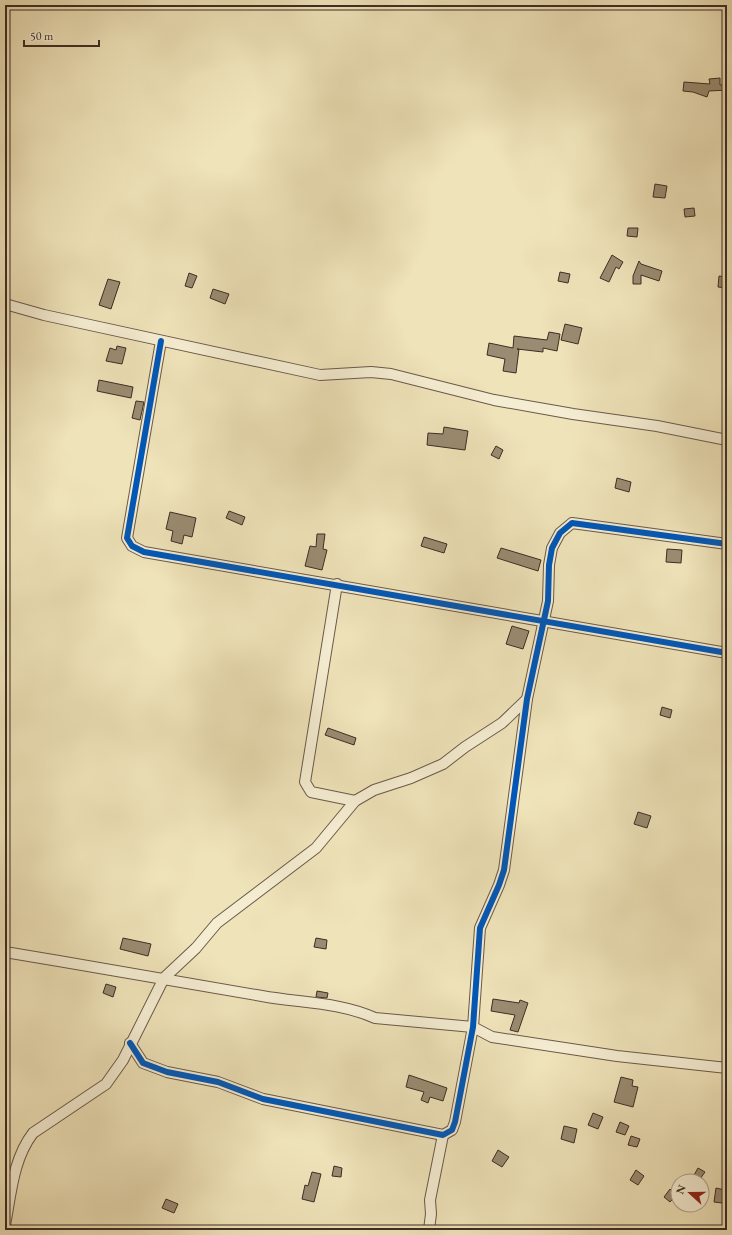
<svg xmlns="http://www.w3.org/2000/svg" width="732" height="1235" font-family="'EB Garamond',serif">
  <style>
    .building { fill: #9a8c72; stroke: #3d2d25 }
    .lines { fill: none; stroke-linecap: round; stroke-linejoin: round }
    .street-casing { stroke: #6a5a4a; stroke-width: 12 }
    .street { stroke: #f5edd2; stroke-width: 10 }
    .cycleway-casing { stroke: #f5edd2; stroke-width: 8 }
    .cycleway { stroke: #0057b8; stroke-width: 6 }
  </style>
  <rect width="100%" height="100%" fill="#efe3b9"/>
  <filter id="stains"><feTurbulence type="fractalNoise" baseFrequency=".005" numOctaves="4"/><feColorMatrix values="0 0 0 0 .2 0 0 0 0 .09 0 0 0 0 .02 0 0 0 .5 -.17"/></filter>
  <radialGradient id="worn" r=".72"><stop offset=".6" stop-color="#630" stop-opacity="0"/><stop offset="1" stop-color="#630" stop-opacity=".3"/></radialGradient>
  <g class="building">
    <path d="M720 78V85H727V90L709 91 707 97 693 92 683 91 684 82 710 84 709 79Z"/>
    <path d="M655 184 667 186 665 198 653 197Z"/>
    <path d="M694 208 695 216 685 217 684 209Z"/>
    <path d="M628 228H638L637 237 627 236Z"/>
    <path d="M612 255 623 262 619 269 616 267 609 282 600 278Z"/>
    <path d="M639 261 641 264 662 271 659 281 641 275V284H633V276Z"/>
    <path d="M560 272 570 274 568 283 558 281Z"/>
    <path d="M189 273 197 276 192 288 185 286Z"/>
    <path d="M719 276 727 277V288L718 287Z"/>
    <path d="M108 279 120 282 111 309 99 305Z"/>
    <path d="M213 289 229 294 225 304 210 298Z"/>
    <path d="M565 324 582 328 578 344 561 340Z"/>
    <path d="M549 332 560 334 557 351 543 348V352L517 349H519L516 373 503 371 505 359 487 355 489 343 513 348 514 336 547 340Z"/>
    <path d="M117 346 126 348 122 364 106 361 110 348 116 350Z"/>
    <path d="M99 380 133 387 131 398 97 391Z"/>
    <path d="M136 401 144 402 140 420 132 418Z"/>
    <path d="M444 427 468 431 465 450 427 445 428 433 443 434Z"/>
    <path d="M496 446 503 450 499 459 491 455Z"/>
    <path d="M617 478 631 482 629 492 615 488Z"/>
    <path d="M229 511 245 517 242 525 226 518Z"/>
    <path d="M170 512 196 518 192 537 184 535 182 544 171 541 173 531 166 529Z"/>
    <path d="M317 534H325L323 549 327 550 322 570 305 566 310 546 316 547Z"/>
    <path d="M424 537 447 544 444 553 421 546Z"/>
    <path d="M501 548 541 560 538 571 497 558Z"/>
    <path d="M667 549 682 550 681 563 666 562Z"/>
    <path d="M512 626 529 631 523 649 506 644Z"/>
    <path d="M662 707 672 710 670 718 660 715Z"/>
    <path d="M328 728 356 738 354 745 325 735Z"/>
    <path d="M638 812 651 816 647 828 634 824Z"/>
    <path d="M123 938 151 944 148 956 120 949Z"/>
    <path d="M316 938 327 940 326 949 314 947Z"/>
    <path d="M106 984 116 987 113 997 103 993Z"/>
    <path d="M317 991 328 993 327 998 316 997Z"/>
    <path d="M493 999 519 1003 520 1000 528 1003 518 1032 510 1030 515 1015 491 1011Z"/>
    <path d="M409 1075 447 1088 443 1101 430 1097 428 1103 421 1100 424 1092 406 1087Z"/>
    <path d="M621 1077 633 1080 632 1086 638 1087 633 1107 614 1102Z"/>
    <path d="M593 1113 603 1117 598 1129 588 1125Z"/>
    <path d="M620 1122 629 1126 625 1135 616 1132Z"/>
    <path d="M564 1126 577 1129 574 1143 561 1139Z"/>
    <path d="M631 1136 640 1139 637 1147 628 1145Z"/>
    <path d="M498 1150 509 1157 502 1167 492 1161Z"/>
    <path d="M334 1166 342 1168 341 1177 332 1176Z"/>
    <path d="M698 1168 705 1172 700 1179 694 1175Z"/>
    <path d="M636 1170 644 1176 638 1185 630 1180Z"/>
    <path d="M312 1172 321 1174 314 1202 302 1199 305 1185 308 1186Z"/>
    <path d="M716 1188 725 1190 722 1203 714 1202Z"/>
    <path d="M670 1189 676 1195 670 1202 664 1197Z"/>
    <path d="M166 1199 178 1204 174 1213 162 1208Z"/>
  </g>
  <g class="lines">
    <g class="street-casing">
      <g id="street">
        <path d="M5 304 44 315 320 375 371 372 391 374 494 400 573 414 657 426 727 440"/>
        <path d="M161 341 127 538 132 546 144 552 727 653"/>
        <path d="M337 584 305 782 311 792 355 801"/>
        <path d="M5 952C91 966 177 982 262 996 300 1003 340 1002 375 1018L473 1027 492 1037 617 1056 727 1068"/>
        <path d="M130 1043 143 1063 167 1072 218 1082 263 1099 443 1135 452 1130 455 1122 473 1027 480 928 499 885 504 870 527 699 548 601 549 565 552 548 560 533 572 523 727 544"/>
        <path d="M5 1225C11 1194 13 1159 33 1133L106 1084 123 1060 164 978 196 948 217 923 316 848 355 801 374 790 411 778 443 764 465 747 502 723 527 699"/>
        <path d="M429 1230 431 1214 430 1200 443 1135"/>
      </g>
    </g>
    <use href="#street" class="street"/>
    <g class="cycleway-casing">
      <g id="cycleway">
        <path d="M161 341 127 538 132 546 144 552 727 653"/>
        <path d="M130 1043 143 1063 167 1072 218 1082 263 1099 443 1135 452 1130 455 1122 473 1027 480 928 499 885 504 870 527 699 548 601 549 565 552 548 560 533 572 523 727 544"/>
      </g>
    </g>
    <use href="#cycleway" class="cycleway"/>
  </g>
  <rect width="732" height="1235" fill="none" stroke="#efe3b9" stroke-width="20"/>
  <rect x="6" y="6" width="720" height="1223" fill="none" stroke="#3d2d25" stroke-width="2"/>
  <rect x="10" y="10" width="712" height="1215" fill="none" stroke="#3d2d25"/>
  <g transform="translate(690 1193) rotate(291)"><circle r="19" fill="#f5edd2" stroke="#aba08d"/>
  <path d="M0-3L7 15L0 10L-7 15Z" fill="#8f2418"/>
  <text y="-6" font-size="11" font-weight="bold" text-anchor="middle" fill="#3d2d25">N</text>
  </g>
  <path d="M24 40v6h75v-6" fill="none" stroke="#3d2d25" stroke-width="2"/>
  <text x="30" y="40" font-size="12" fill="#3d2d25" stroke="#f5edd2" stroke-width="3" paint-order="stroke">50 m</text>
  <rect width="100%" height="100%" filter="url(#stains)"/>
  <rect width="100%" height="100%" fill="url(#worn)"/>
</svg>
